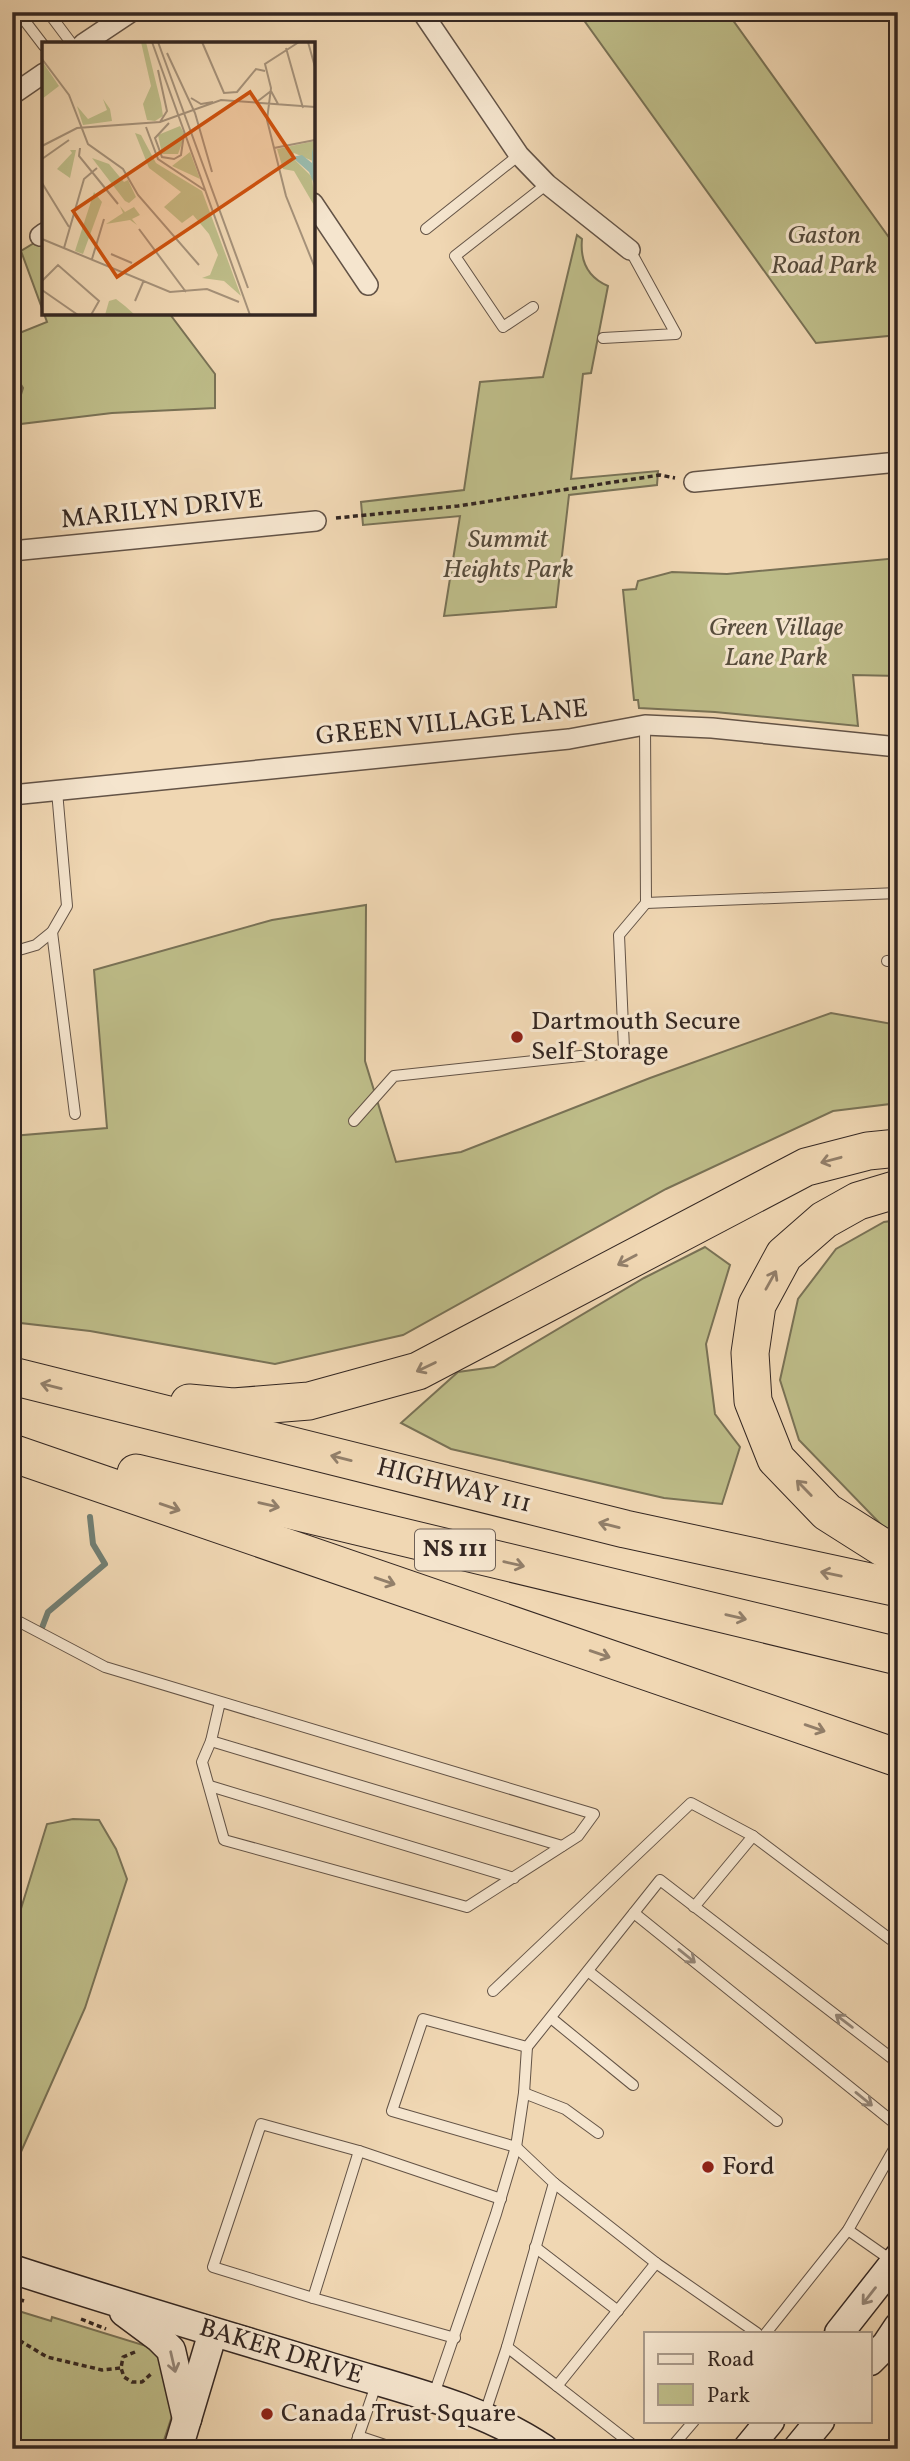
<svg xmlns="http://www.w3.org/2000/svg" width="910" height="2461" font-family="Vollkorn,serif">
  <style>
    .green { fill: #bebd89; stroke: #797256; stroke-width: 2 }
    .lines { fill: none; stroke-linecap: round; stroke-linejoin: round }
    .stream { stroke: #717f74; stroke-width: 6 }
    .lane-casing { stroke: #635346; stroke-width: 12 }
    .street-casing { stroke: #635346; stroke-width: 22 }
    .secondary-casing { stroke: #342722; stroke-width: 31 }
    .highway-casing { stroke: #342722; stroke-width: 39 }
    .path { stroke: #342722; stroke-width: 3.5; stroke-dasharray: 5 3.5; stroke-linecap: butt }
    .lane { stroke: #f5e5ce; stroke-width: 10 }
    .street { stroke: #f5e5ce; stroke-width: 19 }
    .secondary { stroke: #f5e5ce; stroke-width: 28 }
    .highway { stroke: #f0d7b3; stroke-width: 37 }
    .oneway { stroke: #927f6a }
    .oneway2 { stroke: #948678 }
    .poi-dot { fill: #8f2418; stroke: #f5e5ce; stroke-width: 2.5 }
    .labels { text-anchor: middle; dominant-baseline: central; stroke-width: 6; stroke-linejoin: round; paint-order: stroke }
    .shield { fill: #f5e5ce; stroke: #6e6056; stroke-width: 2 }
    .shield-label { font-size: 24px; font-weight: bold; fill: #342722 }
    .park-label { font-size: 26px; font-style: italic; fill: #564c3c; stroke: #f5e5ce }
    .street-label { font-size: 26px; fill: #342722; stroke: #f5e5ce }
    .poi-label { font-size: 26px; fill: #342722; stroke: #f5e5ce; text-anchor: start }
    .inset-road { fill: none; stroke: #a59179; stroke-width: 2 }
    .view { fill: #cd520f; fill-opacity: 0.15; stroke: #cd520f; stroke-width: 3.5 }
    .inset-edge { fill: none; stroke: #342722; stroke-width: 3.5 }
  </style>
  <rect width="100%" height="100%" fill="#f0d7b3"/>
  <filter id="stains"><feTurbulence type="fractalNoise" baseFrequency=".00286" numOctaves="4"/><feColorMatrix values="0 0 0 0 .2 0 0 0 0 .09 0 0 0 0 .02 0 0 0 .5 -.17"/></filter>
  <radialGradient id="worn" r=".72"><stop offset=".6" stop-color="#630" stop-opacity="0"/><stop offset="1" stop-color="#630" stop-opacity=".3"/></radialGradient>
  <g class="green">
    <path d="M578 12H727L898 250V335L816 343Z"/>
    <path d="M577 235 582 239C580 260 587 277 608 286L591 373 583 374 571 479 658 471 657 485 569 495 556 607 444 616 460 516 363 525 361 502 464 490 480 382 543 377Z"/>
    <path d="M44 237V313H169L215 374V408L112 413 12 425 23 388 12 370V336L47 322 21 251Z"/>
    <path d="M898 558V676L853 675 858 726 715 712 639 708 638 700H634L623 590 636 589 638 581 672 572 727 574Z"/>
    <path d="M366 905 365 1061 396 1162 461 1152 650 1078 831 1013 898 1025V1103L833 1111 666 1189 403 1335 275 1364 90 1331 12 1322V1136L107 1128 94 970 272 920Z"/>
    <path d="M898 1220V1542L799 1440 780 1380 798 1299 836 1249 884 1222Z"/>
    <path d="M705 1247 730 1265 706 1344 715 1414 740 1447 722 1504 664 1498 451 1449 401 1423 458 1372 494 1367 644 1278Z"/>
    <path d="M73 1819 99 1820 116 1849 127 1879 85 2008 12 2172V1938L47 1824Z"/>
    <path d="M12 2309 51 2321 52 2317 182 2357 188 2368 161 2449H12Z"/>
  </g>
  <g class="lines">
    <path class="stream" d="M40 1633 48 1612 105 1564 93 1544 90 1517"/>
    <g class="lane-casing">
      <g id="lane">
        <path d="M18 12 44 46"/>
        <path d="M48 12 72 44"/>
        <path d="M426 229 519 155"/>
        <path d="M533 307 503 327 455 256 547 184"/>
        <path d="M603 338 676 334 630 250"/>
        <path d="M646 903 898 893"/>
        <path d="M52 932 75 1114"/>
        <path d="M12 952 36 945 52 932 67 906 57 791"/>
        <path d="M887 961 898 960"/>
        <path d="M354 1121 394 1076 599 1054H622L624 1049 619 935 646 903 645 725"/>
        <path d="M12 1618 105 1667 594 1814 578 1836 467 1907 224 1840 202 1762 211 1741 220 1702"/>
        <path d="M211 1741 562 1846"/>
        <path d="M210 1786 514 1878"/>
        <path d="M694 1907 753 1836 898 1945"/>
        <path d="M634 1913 898 2126"/>
        <path d="M588 1971 777 2121"/>
        <path d="M493 1991 691 1803 753 1836"/>
        <path d="M551 2018 633 2085"/>
        <path d="M524 2093 565 2109 598 2133"/>
        <path d="M359 2151 261 2124 213 2267 313 2298 455 2338"/>
        <path d="M554 2183 656 2263 757 2333"/>
        <path d="M848 2230 891 2260"/>
        <path d="M535 2247 618 2311"/>
        <path d="M313 2298 359 2151 501 2199"/>
        <path d="M766 2333 848 2230 898 2142"/>
        <path d="M507 2347 554 2183 516 2147 392 2111 423 2019 527 2047 660 1880 898 2063"/>
        <path d="M557 2386 656 2263"/>
        <path d="M433 2397 496 2214 516 2147 524 2093 527 2047"/>
        <path d="M484 2416 507 2347 638 2449"/>
        <path d="M358 2436 397 2449"/>
        <path d="M354 2449 377 2382"/>
        <path d="M670 2449 694 2421"/>
        <path d="M896 2449 898 2447"/>
      </g>
    </g>
    <g class="street-casing">
      <g id="street">
        <path d="M422 12 519 155 547 184 630 250"/>
        <path d="M83 44 131 12"/>
        <path d="M12 95 44 73"/>
        <path d="M313 203 368 285"/>
        <path d="M40 236 44 233"/>
        <path d="M694 482 898 462"/>
        <path d="M12 551 316 521"/>
        <path d="M12 795 569 739 645 725 712 728 898 747"/>
      </g>
    </g>
    <g class="secondary-casing">
      <g id="secondary">
        <path d="M12 2269C116 2303 222 2334 327 2366 401 2389 478 2405 544 2449"/>
        <path d="M124 2312 159 2338 171 2350 187 2419"/>
        <path d="M839 2333 898 2258"/>
        <path d="M870 2361 886 2345 898 2327"/>
        <path d="M178 2449 213 2332"/>
        <path d="M747 2449 770 2421"/>
        <path d="M797 2449 820 2421"/>
      </g>
    </g>
    <g class="highway-casing">
      <g id="highway">
        <path d="M898 1189 858 1201 824 1220 784 1255 757 1305 750 1353 753 1401 776 1459 827 1512 898 1557"/>
        <path d="M12 1376 625 1529 898 1588"/>
        <path d="M189 1403 233 1407 309 1401 418 1371 806 1167 868 1151 898 1148"/>
        <path d="M12 1453 898 1758"/>
        <path d="M136 1473 898 1656"/>
      </g>
    </g>
    <g class="path">
      <path d="M336 518 458 506 660 475 675 478"/>
      <path d="M12 2297 24 2301"/>
      <path d="M81 2319 106 2329"/>
      <path d="M12 2336 47 2357 102 2370 121 2368"/>
      <path d="M135 2352 123 2357 121 2368 124 2377 132 2382H142L151 2374"/>
    </g>
    <use href="#lane" class="lane"/>
    <use href="#street" class="street"/>
    <use href="#secondary" class="secondary"/>
    <use href="#highway" class="highway"/>
  </g>
  <defs><path id="oneway-shaft" d="M-6 0H5M1.5-3L5.5 0L1.5 3" fill="none" stroke-width="1.6" stroke-linecap="round" stroke-linejoin="round" transform="scale(1.75)"/></defs>
  <g class="oneway">
    <use href="#oneway-shaft" transform="translate(831 1160) rotate(165)"/>
    <use href="#oneway-shaft" transform="translate(627 1260) rotate(152)"/>
    <use href="#oneway-shaft" transform="translate(771 1280) rotate(-61)"/>
    <use href="#oneway-shaft" transform="translate(426 1367) rotate(154)"/>
    <use href="#oneway-shaft" transform="translate(51 1386) rotate(-166)"/>
    <use href="#oneway-shaft" transform="translate(341 1458) rotate(-166)"/>
    <use href="#oneway-shaft" transform="translate(804 1488) rotate(-134)"/>
    <use href="#oneway-shaft" transform="translate(269 1505) rotate(13)"/>
    <use href="#oneway-shaft" transform="translate(170 1507) rotate(19)"/>
    <use href="#oneway-shaft" transform="translate(609 1525) rotate(-166)"/>
    <use href="#oneway-shaft" transform="translate(514 1564) rotate(13)"/>
    <use href="#oneway-shaft" transform="translate(831 1574) rotate(-168)"/>
    <use href="#oneway-shaft" transform="translate(385 1581) rotate(19)"/>
    <use href="#oneway-shaft" transform="translate(736 1617) rotate(13)"/>
    <use href="#oneway-shaft" transform="translate(600 1654) rotate(19)"/>
    <use href="#oneway-shaft" transform="translate(815 1728) rotate(19)"/>
  </g>
  <g class="oneway2">
    <use href="#oneway-shaft" transform="translate(687 1956) rotate(39)"/>
    <use href="#oneway-shaft" transform="translate(844 2021) rotate(-143)"/>
    <use href="#oneway-shaft" transform="translate(864 2099) rotate(39)"/>
    <use href="#oneway-shaft" transform="translate(869 2296) rotate(128)"/>
    <use href="#oneway-shaft" transform="translate(173 2362) rotate(77)"/>
  </g>
  <g class="poi-dot">
    <circle cx="517" cy="1037" r="7"/>
    <circle cx="708" cy="2167" r="7"/>
    <circle cx="267" cy="2414" r="7"/>
  </g>
  <g class="labels">
    <rect class="shield" x="415" y="1529.5" width="80" height="41" rx="5"/>
    <g class="shield-label">
      <text x="455" y="1550">NS 111</text>
    </g>
    <g class="park-label">
      <text x="824" y="236">Gaston<tspan x="824" dy="30">Road Park</tspan></text>
      <text x="508" y="540">Summit<tspan x="508" dy="30">Heights Park</tspan></text>
      <text x="776" y="628">Green Village<tspan x="776" dy="30">Lane Park</tspan></text>
    </g>
    <g class="street-label">
      <text transform="translate(162 510) rotate(-6)">MARILYN DRIVE</text>
      <text transform="translate(452 723) rotate(-6)">GREEN VILLAGE LANE</text>
      <text transform="translate(454 1486) rotate(14)">HIGHWAY 111</text>
      <text transform="translate(281 2352) rotate(17)">BAKER DRIVE</text>
    </g>
    <g class="poi-label">
      <text x="531" y="1022">Dartmouth Secure<tspan x="531" dy="30">Self Storage</tspan></text>
      <text x="722" y="2167">Ford</text>
      <text x="281" y="2414">Canada Trust Square</text>
    </g>
  </g>
  <g transform="translate(42 42)">
    <rect width="273" height="273" fill="#f0d7b3"/>
    <path d="M99 0H104L119 61 121 74 113 79 105 78 101 62 109 44ZM0 19 17 44 0 57ZM61 57 68 67 70 79 41 83 35 64 46 77 65 68ZM138 84 143 93 136 112H120L116 93ZM93 91 99 93 114 121 160 149 199 254 182 239 160 236 168 233 176 213 167 192 151 173 140 181 122 165 139 150 107 126ZM273 99V120L252 111 250 115 270 135 273 165 252 129 241 127 235 107ZM28 108H34L28 136 15 127 30 111ZM148 110 158 137 130 124ZM50 116 67 122 82 140 86 138 94 155 87 161 83 159ZM52 150 60 160 41 212 33 209ZM78 164 83 170 92 165 98 173 90 177 95 183 88 178 64 182 81 171ZM74 257 83 264 93 273H63L67 259Z" fill="#bebd89"/>
    <path d="M270 106 273 120V144L267 130 250 115 260 113 270 121Z" fill="#9abaab"/>
    <path class="inset-road" d="M110 0 208 273M116 0 206 246M160 0 182 51 195 50 214 27 223 29M257 0 223 22 229 46 225 78 244 154 273 226M266 0 273 25M244 6 261 66M125 11 153 71 170 130M0 17 27 53 46 102 81 127 96 153 157 223M116 28 125 69 118 80M149 56 159 62 171 60M216 59 229 49 236 62M127 81 113 96 120 115 132 117 139 113 142 92M104 85 116 117 164 149M0 104 35 86 118 80 179 58 273 65M38 106 37 114 76 162M232 106 273 98M0 117 27 98M0 141 27 185M97 187 144 250M0 197 128 250 165 247 197 260M22 206 42 137 55 126M69 212 90 221M50 217 62 177M0 239 16 223 57 259 49 273M0 248 36 273M93 259 102 238"/>
    <path class="view" d="M208 50 252 116 75 235 31 169Z"/>
    <rect width="273" height="273" class="inset-edge"/>
  </g>
  <rect width="910" height="2461" fill="none" stroke="#f0d7b3" stroke-width="42"/>
  <rect x="14" y="14" width="882" height="2433" fill="none" stroke="#342722" stroke-width="3.5"/>
  <rect x="21" y="21" width="868" height="2419" fill="none" stroke="#342722" stroke-width="2"/>
  <rect x="644" y="2332" width="228" height="91" fill="#f5e5ce" stroke="#a89989" stroke-width="2"/>
  <rect x="658" y="2354" width="35" height="10" fill="#f5e5ce" stroke="#a89989" stroke-width="2"/>
  <text x="707" y="2366" font-size="21" fill="#342722">Road</text>
  <rect x="658" y="2384" width="35" height="21" fill="#bebd89" stroke="#a89989" stroke-width="2"/>
  <text x="707" y="2402" font-size="21" fill="#342722">Park</text>
  <rect width="100%" height="100%" filter="url(#stains)"/>
  <rect width="100%" height="100%" fill="url(#worn)"/>
</svg>
